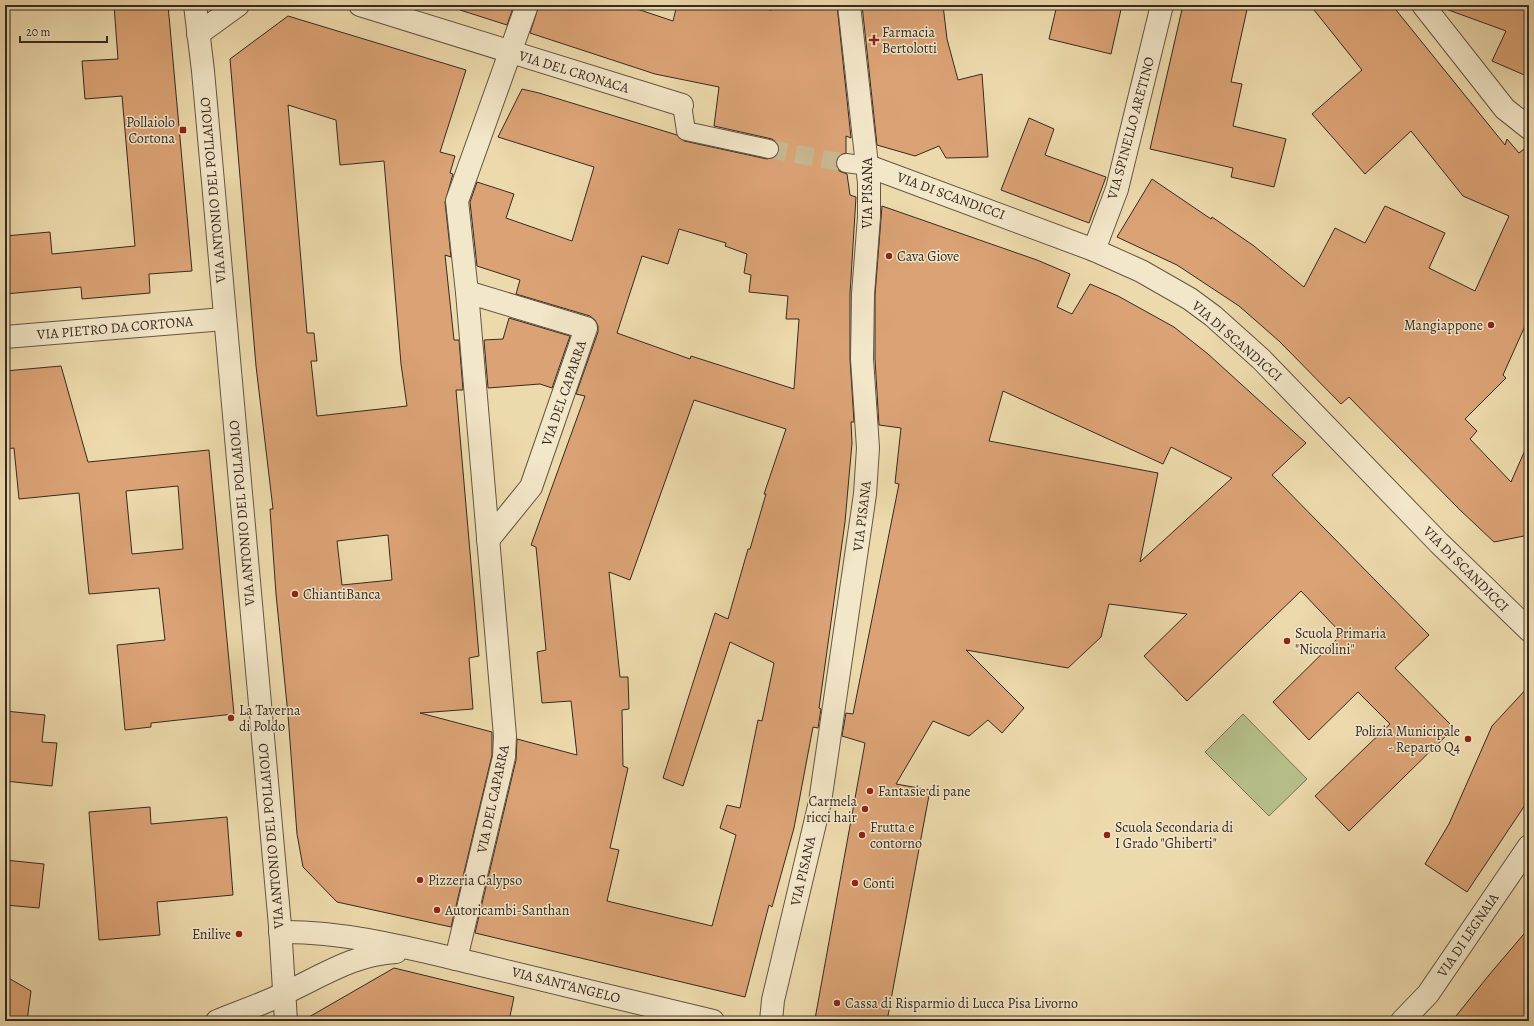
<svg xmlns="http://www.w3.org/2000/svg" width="1534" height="1026" font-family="Alegreya,serif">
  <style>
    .green { fill: #b7c08a; stroke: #767456 }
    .building { fill: #dba375; stroke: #352923; fill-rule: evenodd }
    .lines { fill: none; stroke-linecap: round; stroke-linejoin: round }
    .pedestrian-tunnel { stroke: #c8b791; stroke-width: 18; stroke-dasharray: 18 9; stroke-linecap: butt }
    .pedestrian-casing { stroke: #635545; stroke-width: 20 }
    .minor-casing { stroke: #635545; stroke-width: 24 }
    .tertiary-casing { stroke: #635545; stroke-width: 24 }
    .pedestrian { stroke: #f3e7c9; stroke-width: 18 }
    .minor { stroke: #f3e7c9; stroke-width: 22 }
    .tertiary { stroke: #f3e7c9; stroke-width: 22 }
    .poi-dot { fill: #8f2418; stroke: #f3e7c9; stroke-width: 1.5 }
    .labels { text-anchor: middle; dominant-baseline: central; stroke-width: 3; stroke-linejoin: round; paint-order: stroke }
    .poi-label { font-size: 14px; fill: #352923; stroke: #f3e7c9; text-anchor: start }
    .street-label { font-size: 14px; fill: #352923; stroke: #f3e7c9 }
  </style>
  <rect width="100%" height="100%" fill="#eddaac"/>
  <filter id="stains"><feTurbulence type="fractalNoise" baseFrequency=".005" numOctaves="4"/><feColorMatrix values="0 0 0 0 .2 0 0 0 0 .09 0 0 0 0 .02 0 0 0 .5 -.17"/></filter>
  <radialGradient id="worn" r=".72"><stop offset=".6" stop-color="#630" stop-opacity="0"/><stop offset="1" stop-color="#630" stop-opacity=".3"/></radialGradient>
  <path class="green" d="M1243 714 1307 779 1269 816 1205 752Z"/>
  <g class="building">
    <path d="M114 5H168L192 271 149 274 150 293 82 299 81 287 5 294V236L50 232 52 254 135 246 122 96 85 99 82 61 118 59Z"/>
    <path d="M461 5H514L507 25 460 10Z"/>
    <path d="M539 5H625L673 21 677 5H713L772 10V5H837L851 138 846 136V153L838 156 836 162 839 171 847 174 850 195 856 197 850 294V359L854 422H851L852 443 845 522 819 708 821 709 818 728 813 727 794 828 772 907 769 905 745 997 475 933 516 760 517 739 577 755 571 701 542 703 537 652 546 650 536 547 531 545 585 396 576 394 598 332V326L595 320 590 316 516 294 520 280 477 266 470 202 477 182 514 194 506 218 572 241 594 167 498 137 522 89 539 93 677 135 684 141 767 159 776 156 779 151 776 142 772 139 714 126 719 87 655 74 530 33ZM679 229 726 243 725 246 747 254 744 273 751 275 749 292 788 296 786 319H799L794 389 691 356 690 359 617 333 642 256 668 264ZM694 400 786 429 764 494H766L750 549H748L728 619 715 613 663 778 683 786 730 642 774 663 762 721 758 720 740 808 727 805 720 828 736 835 712 926 607 901 619 850 610 848 628 768 623 766 622 710 629 709 628 677H620L609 572 630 580Z"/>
    <path d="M862 5H943L947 39 958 80 982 74 988 157 946 158 939 146 915 156 877 145Z"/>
    <path d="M1057 5H1122L1111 54 1049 39Z"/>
    <path d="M1183 5H1248L1231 82 1242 84 1233 126 1286 139 1274 187 1231 177 1233 168 1150 149Z"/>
    <path d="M1310 5H1392L1505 145 1507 139 1519 153 1529 145V317L1503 375 1506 378 1465 419 1477 431 1470 439 1511 482 1529 441V535L1494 542 1459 509 1349 397 1341 404 1279 341 1239 306 1177 265 1117 237 1152 179 1211 219 1212 217 1254 246 1304 287 1335 228 1365 243 1385 206 1445 233 1429 268 1475 291 1509 216 1463 196 1411 131 1365 174 1312 114 1362 70Z"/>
    <path d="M1443 5H1529V77L1492 61 1506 31 1443 8Z"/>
    <path d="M288 16 466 70 440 152 455 156 450 173 453 174 445 202 451 257 445 255 454 340H459L463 390H456L479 656 469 658 473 709 420 713 492 732V755L451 927 337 902 303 867 297 834 288 715 276 594 270 509H273L256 366 230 59ZM288 105 336 120 340 165 384 161 401 364 407 406 317 416 311 361H317L314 333H307ZM388 535 392 580 342 585 337 541Z"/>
    <path d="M1029 118 1054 129 1045 155 1106 177 1089 223 1001 190Z"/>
    <path d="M882 206 1037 260 1070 274 1057 307 1072 314 1090 284 1118 296 1174 327 1208 354 1306 443 1272 475 1429 635 1395 668 1454 728 1349 831 1315 796 1390 724 1358 692 1309 740 1273 702 1342 634 1301 591 1187 701 1144 656 1187 614 1109 604 1101 637 1068 668 966 650 1024 708 1002 733 988 720 969 736 933 721 896 784 930 790 887 1021H829L815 1019 865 743 842 736 846 713 853 714 899 484 895 483 901 428 879 425 875 359V295ZM1003 391 1163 464 1171 447 1232 478 1140 562 1158 473 989 441Z"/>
    <path d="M509 318 570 336 552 388 540 384 488 388 484 340 503 339Z"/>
    <path d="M61 366 88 462 209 450 234 714 151 723V727L125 730 117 645 165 640 159 588 89 594 79 493 19 499 14 448 5 449V406H9L5 371ZM178 486 183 549 132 554 126 491Z"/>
    <path d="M1529 686V799L1467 892 1425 864 1449 824 1492 726Z"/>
    <path d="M5 711 45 715 42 742 57 743 52 786 5 781Z"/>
    <path d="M150 807 151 824 227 817 233 895 157 902 160 935 99 940 89 812Z"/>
    <path d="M5 860 44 864 39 908 5 905Z"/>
    <path d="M1529 928V1021H1452L1489 975Z"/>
    <path d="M394 968 514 997 509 1021H302Z"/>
    <path d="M5 976 31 991 27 1021H5Z"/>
  </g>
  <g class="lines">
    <path class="pedestrian-tunnel" d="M769 149 846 163"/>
    <g class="pedestrian-casing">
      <g id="pedestrian">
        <path d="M682 105 686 131 769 149"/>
        <path d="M846 163 868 166"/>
      </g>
    </g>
    <g class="minor-casing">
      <g id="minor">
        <path d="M360 5 682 105"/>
        <path d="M1423 5 1505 109 1529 128"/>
        <path d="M198 34 238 5"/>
        <path d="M868 166 1094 250 1141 271 1190 299 1213 316 1261 359 1439 543 1529 630"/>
        <path d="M1094 250 1117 189 1162 5"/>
        <path d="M467 292 586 328 531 487 488 540"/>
        <path d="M5 337 224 319"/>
        <path d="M280 932C346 931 413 949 477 964 556 983 635 1002 713 1021"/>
        <path d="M456 959 504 757 505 736 467 292 457 201 527 5"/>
        <path d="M217 1021C239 1012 263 1004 285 993 322 976 354 954 396 952"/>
        <path d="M771 1021 773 1000 820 802 865 494 868 448 862 359 863 294 869 217V183L849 5"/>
        <path d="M1402 1021 1428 994 1529 846"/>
      </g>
    </g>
    <g class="tertiary-casing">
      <path id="tertiary" d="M195 5 203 71 280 926 286 1021"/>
    </g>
    <use href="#pedestrian" class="pedestrian"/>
    <use href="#minor" class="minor"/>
    <use href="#tertiary" class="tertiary"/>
  </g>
  <g class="poi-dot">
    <path d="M872 34h4v4h4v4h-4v4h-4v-4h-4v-4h4z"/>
    <rect x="179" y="126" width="8" height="8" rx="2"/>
    <circle cx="889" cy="256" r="4"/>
    <circle cx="1491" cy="325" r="4"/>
    <circle cx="295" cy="594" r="4"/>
    <circle cx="1287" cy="641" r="4"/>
    <circle cx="231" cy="718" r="4"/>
    <circle cx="1468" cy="739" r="4"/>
    <circle cx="870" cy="791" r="4"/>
    <circle cx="865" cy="809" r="4"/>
    <circle cx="862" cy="835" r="4"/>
    <circle cx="1107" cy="835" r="4"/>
    <circle cx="420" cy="880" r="4"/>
    <circle cx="855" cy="883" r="4"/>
    <circle cx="437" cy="910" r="4"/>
    <circle cx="239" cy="934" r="4"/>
    <circle cx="837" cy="1003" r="4"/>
  </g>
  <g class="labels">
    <g class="poi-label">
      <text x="882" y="32">Farmacia<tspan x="882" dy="16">Bertolotti</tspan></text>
      <text x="175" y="122" text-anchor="end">Pollaiolo<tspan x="175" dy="16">Cortona</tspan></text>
      <text x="897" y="256">Cava Giove</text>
      <text x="1483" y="325" text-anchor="end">Mangiappone</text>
      <text x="303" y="594">ChiantiBanca</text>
      <text x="1295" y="633">Scuola Primaria<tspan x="1295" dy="16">"Niccolini"</tspan></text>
      <text x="239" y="710">La Taverna<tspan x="239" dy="16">di Poldo</tspan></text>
      <text x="1460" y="731" text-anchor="end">Polizia Municipale<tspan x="1460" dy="16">- Reparto Q4</tspan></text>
      <text x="878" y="791">Fantasie di pane</text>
      <text x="857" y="801" text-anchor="end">Carmela<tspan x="857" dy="16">ricci hair</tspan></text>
      <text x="870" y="827">Frutta e<tspan x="870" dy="16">contorno</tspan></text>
      <text x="1115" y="827">Scuola Secondaria di<tspan x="1115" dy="16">I Grado "Ghiberti"</tspan></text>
      <text x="428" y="880">Pizzeria Calypso</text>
      <text x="863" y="883">Conti</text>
      <text x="445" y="910">Autoricambi-Santhan</text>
      <text x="231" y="934" text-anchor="end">Enilive</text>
      <text x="845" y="1003">Cassa di Risparmio di Lucca Pisa Livorno</text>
    </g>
    <g class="street-label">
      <text transform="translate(574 72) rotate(17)">VIA DEL CRONACA</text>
      <text transform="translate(1131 128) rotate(-75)">VIA SPINELLO ARETINO</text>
      <text transform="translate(213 190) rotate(-95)">VIA ANTONIO DEL POLLAIOLO</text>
      <text transform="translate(867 193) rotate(-90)">VIA PISANA</text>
      <text transform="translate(951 196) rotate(20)">VIA DI SCANDICCI</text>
      <text transform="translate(115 328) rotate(-5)">VIA PIETRO DA CORTONA</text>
      <text transform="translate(1237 341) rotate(41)">VIA DI SCANDICCI</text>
      <text transform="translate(564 393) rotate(-71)">VIA DEL CAPARRA</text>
      <text transform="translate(242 513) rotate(-95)">VIA ANTONIO DEL POLLAIOLO</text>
      <text transform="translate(862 516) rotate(-83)">VIA PISANA</text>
      <text transform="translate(1466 569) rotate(45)">VIA DI SCANDICCI</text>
      <text transform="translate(493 799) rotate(-78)">VIA DEL CAPARRA</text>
      <text transform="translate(271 836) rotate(-95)">VIA ANTONIO DEL POLLAIOLO</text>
      <text transform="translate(803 871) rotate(-77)">VIA PISANA</text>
      <text transform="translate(1468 935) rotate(-56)">VIA DI LEGNAIA</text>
      <text transform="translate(566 985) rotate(14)">VIA SANT'ANGELO</text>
    </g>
  </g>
  <rect width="1534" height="1026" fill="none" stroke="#eddaac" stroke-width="20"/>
  <rect x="6" y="6" width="1522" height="1014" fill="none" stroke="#352923" stroke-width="2"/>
  <rect x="10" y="10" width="1514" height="1006" fill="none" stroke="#352923"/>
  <path d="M20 36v6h87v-6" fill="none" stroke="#352923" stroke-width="2"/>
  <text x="26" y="36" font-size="12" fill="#352923" stroke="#f3e7c9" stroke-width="3" paint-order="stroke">20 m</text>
  <rect width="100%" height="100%" filter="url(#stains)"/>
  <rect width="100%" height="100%" fill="url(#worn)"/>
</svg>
